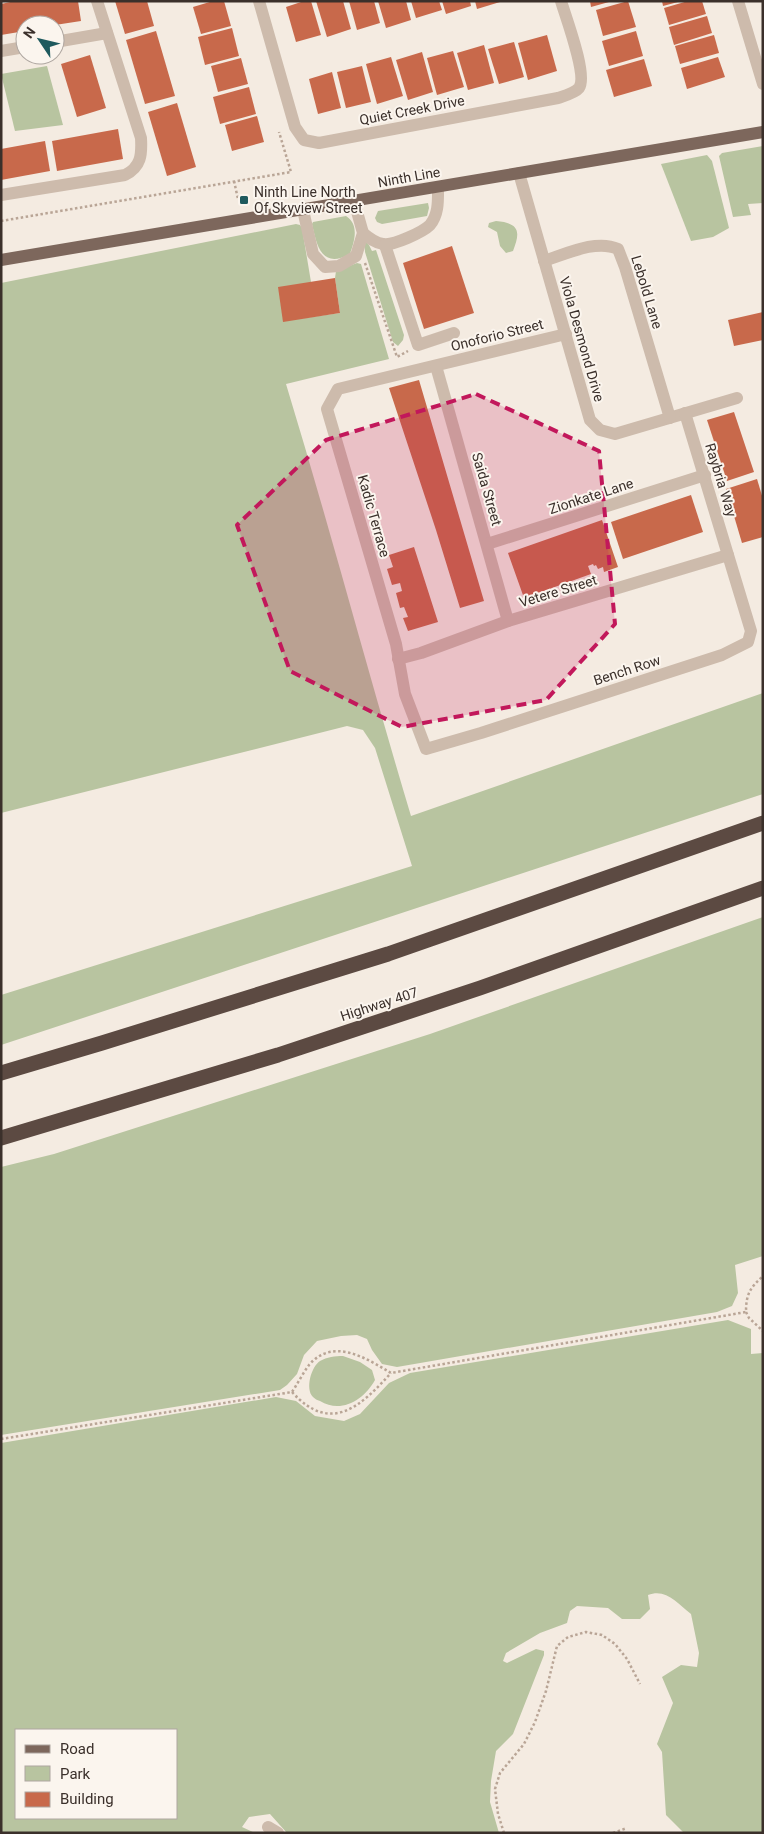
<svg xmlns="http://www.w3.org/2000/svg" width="764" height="1834" font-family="Roboto,sans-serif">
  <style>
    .green { fill: #b8c4a0; fill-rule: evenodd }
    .building { fill: #c8694b }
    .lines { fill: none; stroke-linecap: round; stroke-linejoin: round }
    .path { stroke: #b9a596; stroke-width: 2.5; stroke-dasharray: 2.5 2.5; stroke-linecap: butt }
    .minor { stroke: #cdbbac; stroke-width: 12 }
    .major { stroke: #7d675c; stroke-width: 12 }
    .highway { stroke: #5c4a42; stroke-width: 15 }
    .marked { fill: #c2185b; fill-opacity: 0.2; stroke: #c2185b; stroke-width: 4; stroke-dasharray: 10 6; stroke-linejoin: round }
    .poi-dot { fill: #1f5a5e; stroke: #fbf5ee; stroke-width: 2 }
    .labels { text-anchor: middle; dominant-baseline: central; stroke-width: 4; stroke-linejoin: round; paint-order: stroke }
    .street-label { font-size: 14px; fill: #3b302b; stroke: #fbf5ee }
    .poi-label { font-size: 14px; fill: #3b302b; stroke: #fbf5ee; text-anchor: start }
  </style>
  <rect width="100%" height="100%" fill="#f4ebe1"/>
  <g class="green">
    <path d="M47 66 63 125 15 131 1 74Z"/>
    <path d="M763 146V203L748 204 751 215 733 217 719 156 722 153Z"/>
    <path d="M707 155 712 161 729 228 713 237 691 241 661 164Z"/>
    <path d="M428 203 429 208 427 216 382 224 377 222 375 218 378 211Z"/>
    <path d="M346 216C360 225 354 242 350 254 322 269 317 247 312 224L313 222Z"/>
    <path d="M496 221C519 223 521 231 513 251L506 253 500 246 497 232 488 227 489 223Z"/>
    <path d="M296 224 300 225 302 228 311 282 283 321 340 313 335 278 336 271 357 263 361 264 389 359 286 384C330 528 368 673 411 816L763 693V794L1 1045V995L412 866 375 748 363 730 347 726 1 813V283Z"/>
    <path d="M364 240 369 245 372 251 376 250 404 335 403 340 398 346 393 342 365 252Z"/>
    <path d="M763 917V1256L735 1265 738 1293 732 1306 717 1312 397 1367 382 1364 372 1350 367 1339 357 1335 341 1336 317 1341 304 1355 297 1374 287 1385 280 1390 1 1435V1167L54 1154 430 1034Z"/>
    <path d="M728 1320 751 1329V1354L763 1353V1833H684L666 1815 662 1752 657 1744 673 1703 662 1677 681 1665 697 1667 699 1653 691 1614C677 1603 666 1588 648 1595L650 1609 640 1619H622L608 1608 577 1606 570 1611 567 1623 540 1633 506 1653 503 1661 507 1663 536 1649 544 1651V1655L513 1734 496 1751 491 1781 490 1802 499 1833H287L270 1814 249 1817 242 1827 255 1833H1V1443L276 1397 296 1401 315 1416 344 1421 360 1414 389 1383 410 1373ZM16 1730H176V1818H16Z"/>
    <path d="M343 1356 360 1362 372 1370 375 1380C364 1400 341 1414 320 1401 317 1400 315 1399 313 1397 305 1389 311 1367 320 1361 327 1357 335 1356 343 1356Z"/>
  </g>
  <g class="building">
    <path d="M15 1H78L81 21 55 25H25V31L1 35V4Z"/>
    <path d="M115 1H147L154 26 125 34Z"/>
    <path d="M213 1H224L231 26 201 34 193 7Z"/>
    <path d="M304 1H311L321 35 296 42 286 7Z"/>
    <path d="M316 1H343L351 29 327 37Z"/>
    <path d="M349 1H374L380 23 357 30Z"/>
    <path d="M378 1H406L411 20 386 28Z"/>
    <path d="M411 1H439L442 10 416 18Z"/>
    <path d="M442 1H470L471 6 446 14Z"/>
    <path d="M475 1H500V2L477 9Z"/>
    <path d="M590 1H608L609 2 591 7Z"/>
    <path d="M628 1 636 27 603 36 596 10Z"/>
    <path d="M662 1H678V2L663 6Z"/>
    <path d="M688 1H702L706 14 669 25 664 8Z"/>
    <path d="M707 16 712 33 674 45 669 27Z"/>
    <path d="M232 28 239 56 205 65 198 37Z"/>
    <path d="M156 31 175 96 145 104 126 40Z"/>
    <path d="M636 31 643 56 609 66 602 41Z"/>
    <path d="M547 35 557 71 528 80 518 43Z"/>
    <path d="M714 35 719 53 680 64 675 46Z"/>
    <path d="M514 42 524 77 499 84 488 49Z"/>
    <path d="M484 45 494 83 468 90 457 53Z"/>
    <path d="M453 51 464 87 437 95 427 58Z"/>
    <path d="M422 52 433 92 408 100 396 60Z"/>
    <path d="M90 55 106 108 77 117 61 64Z"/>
    <path d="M391 57 403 96 377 104 366 64Z"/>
    <path d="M718 57 725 77 687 89 681 68Z"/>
    <path d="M241 58 248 84 218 92 211 66Z"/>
    <path d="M644 59 652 86 614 97 606 70Z"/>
    <path d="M362 66 371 102 346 108 337 72Z"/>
    <path d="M332 72 341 108 318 114 309 79Z"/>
    <path d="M249 87 256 114 220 124 213 97Z"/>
    <path d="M177 103 196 167 167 176 148 112Z"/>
    <path d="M257 116 264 142 232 151 225 125Z"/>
    <path d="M118 129 123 159 57 171 52 141Z"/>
    <path d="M45 141 50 171 1 180V149Z"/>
    <path d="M452 246 474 313 424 329 403 263Z"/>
    <path d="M335 278 340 313 283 322 278 287Z"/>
    <path d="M763 312V340L734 346 728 320Z"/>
    <path d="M419 380 484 601 460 608 436 530 389 388Z"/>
    <path d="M734 412 754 472 727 481 707 420Z"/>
    <path d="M757 479 763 499V537L742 543 726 489Z"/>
    <path d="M691 495 703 532 623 559 611 522Z"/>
    <path d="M602 520 618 567 604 572 603 567 598 569 596 565 594 566 593 564 588 566 591 574 524 598 508 553Z"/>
    <path d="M414 547 438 622 408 631 403 618 408 617 404 607 400 608 396 593 402 591 400 583 392 585 387 569 393 567 389 555Z"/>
  </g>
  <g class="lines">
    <g class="path">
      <path d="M234 181 238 199"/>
      <path d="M1 221 291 172 279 132"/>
      <path d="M365 263 397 357 408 351"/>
      <path d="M746 1312 749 1318 763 1331"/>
      <path d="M292 1392C331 1435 361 1406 391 1373"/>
      <path d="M1 1439 292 1392C298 1383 303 1373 309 1365 333 1337 366 1358 391 1373L746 1312C746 1294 750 1288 763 1276"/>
      <path d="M504 1833 498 1814 495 1789 500 1773 524 1744 535 1722 546 1691 557 1646 568 1637 586 1632 602 1635 615 1644 627 1659 640 1684"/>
      <path d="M613 1833 627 1828"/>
    </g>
    <g class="minor">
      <path d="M259 1 295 127 304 140 319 143 558 98C564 96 575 93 579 88 588 76 566 18 561 1"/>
      <path d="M738 1 763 84"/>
      <path d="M55 42 107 33"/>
      <path d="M1 51 25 47"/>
      <path d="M519 173 590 420 600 430 615 434 737 398"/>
      <path d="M1 195 125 175C141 167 142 155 141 138L97 1"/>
      <path d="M303 210 313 254 325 267 339 266 356 256 363 233 354 201"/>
      <path d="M363 233C369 238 375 243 383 244 393 246 423 232 430 225 439 214 438 200 438 187"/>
      <path d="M385 245 418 345 454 333"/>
      <path d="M544 261C566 254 596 239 618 249L625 267 670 418"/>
      <path d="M566 334 338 389 327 409 396 644 405 694 426 749 481 733 722 655 748 642 751 631 685 413"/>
      <path d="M436 366 508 621"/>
      <path d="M487 544 705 475"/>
      <path d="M398 659 421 653 508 621 728 555"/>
      <path d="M268 1827 278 1833"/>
    </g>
    <path class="major" d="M1 260 763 132"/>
    <g class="highway">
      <path d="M1 1073 102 1043 388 954 763 823"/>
      <path d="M1 1138 278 1055 480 988 763 888"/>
    </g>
  </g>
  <path class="marked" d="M476 394 599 451 615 624 546 700 402 727 290 671 237 525 326 440Z"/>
  <rect class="poi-dot" x="239" y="195" width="10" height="10" rx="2.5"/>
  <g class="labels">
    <g class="street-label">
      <text transform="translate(412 110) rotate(-11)">Quiet Creek Drive</text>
      <text transform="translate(409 177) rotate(-10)">Ninth Line</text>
      <text transform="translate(647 292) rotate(73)">Lebold Lane</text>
      <text transform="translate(497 335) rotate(-14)">Onoforio Street</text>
      <text transform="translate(582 339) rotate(74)">Viola Desmond Drive</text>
      <text transform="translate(721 480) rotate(73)">Raybria Way</text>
      <text transform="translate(487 489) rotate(74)">Saida Street</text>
      <text transform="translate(591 496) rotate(-18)">Zionkate Lane</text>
      <text transform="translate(374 516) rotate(74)">Kadic Terrace</text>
      <text transform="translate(558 591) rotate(-17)">Vetere Street</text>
      <text transform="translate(627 670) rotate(-18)">Bench Row</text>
      <text transform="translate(379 1004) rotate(-18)">Highway 407</text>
    </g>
    <g class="poi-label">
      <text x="254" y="192">Ninth Line North<tspan x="254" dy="16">Of Skyview Street</tspan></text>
    </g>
  </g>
  <rect width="764" height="1834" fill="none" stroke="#3b302b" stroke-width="5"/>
  <rect x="15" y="1729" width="162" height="90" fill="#fbf5ee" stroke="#aea6a0"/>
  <rect x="25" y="1745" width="25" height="8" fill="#7d675c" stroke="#aea6a0"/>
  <text x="60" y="1754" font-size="15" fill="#3b302b">Road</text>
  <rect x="25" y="1766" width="25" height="15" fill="#b8c4a0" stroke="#aea6a0"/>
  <text x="60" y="1779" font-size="15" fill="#3b302b">Park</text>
  <rect x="25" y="1792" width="25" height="15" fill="#c8694b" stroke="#aea6a0"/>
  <text x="60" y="1804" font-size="15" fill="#3b302b">Building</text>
  <g transform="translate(40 40) rotate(305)"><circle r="24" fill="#fbf5ee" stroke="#aea6a0"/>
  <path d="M0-4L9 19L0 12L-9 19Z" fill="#1f5a5e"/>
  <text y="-8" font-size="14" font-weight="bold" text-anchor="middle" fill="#3b302b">N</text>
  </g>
</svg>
